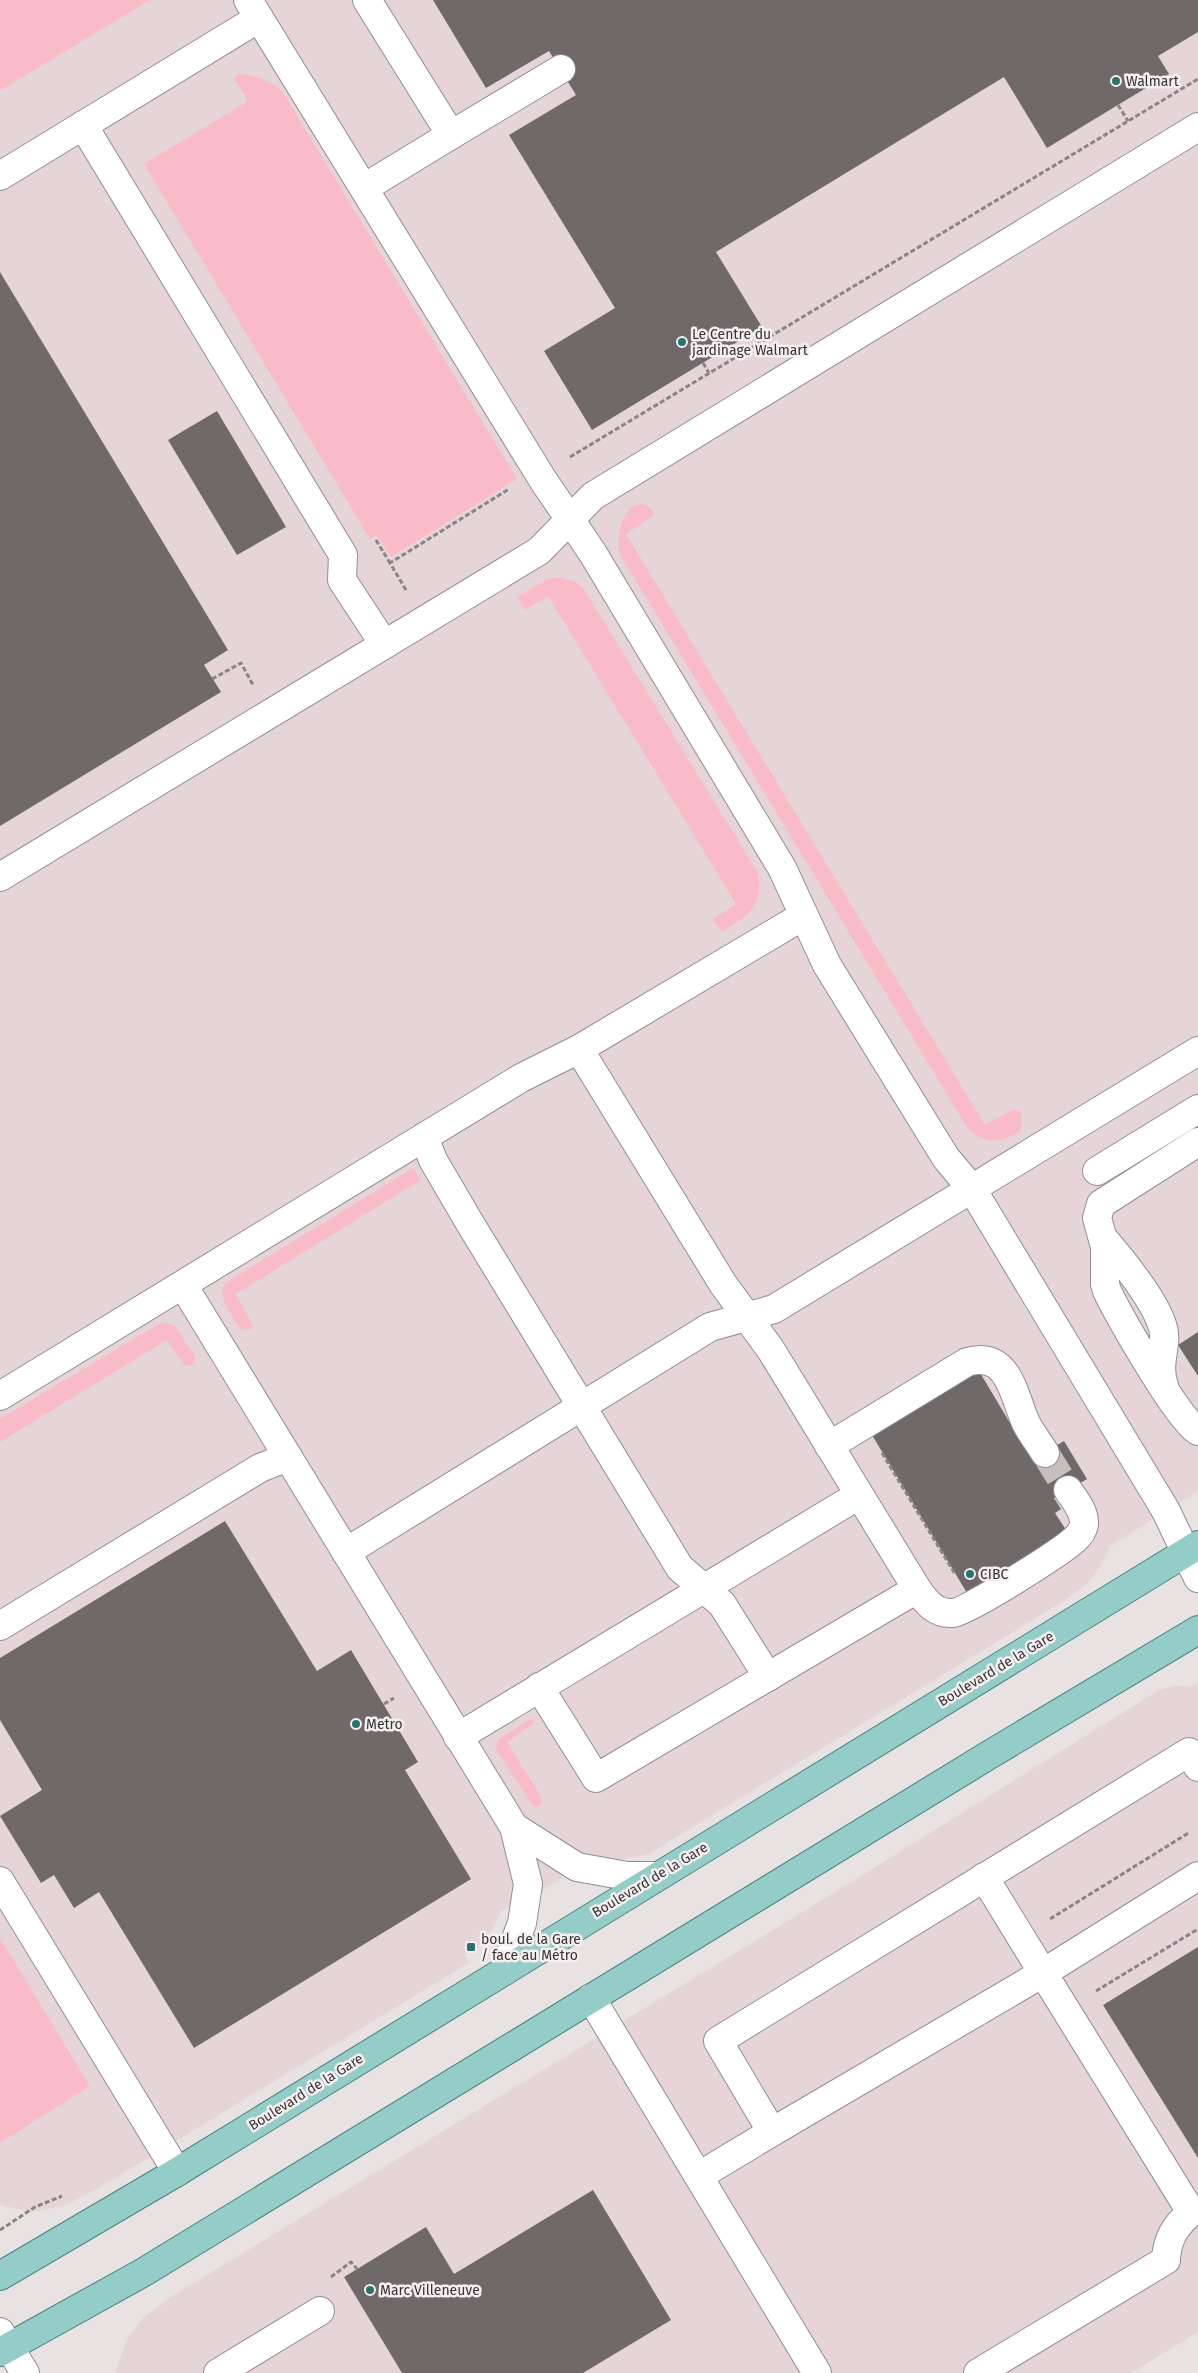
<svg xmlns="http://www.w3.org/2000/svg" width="1198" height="2373" font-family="'Fira Sans',sans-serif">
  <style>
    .built { fill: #e5d5d8 }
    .green { fill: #fabbc8 }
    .building { fill: #70696a }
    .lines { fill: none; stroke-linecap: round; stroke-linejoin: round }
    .minor-tunnel { stroke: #c5bfc0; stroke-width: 28; stroke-dasharray: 28 14; stroke-linecap: butt }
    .minor-casing { stroke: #938c8e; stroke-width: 30 }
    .major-casing { stroke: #44817c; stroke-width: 30 }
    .path { stroke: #898485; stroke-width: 3; stroke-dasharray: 5 2.5; stroke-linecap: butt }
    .minor { stroke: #fff; stroke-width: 28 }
    .major { stroke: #94cdc8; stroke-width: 28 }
    .poi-dot { fill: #2a736d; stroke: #f6eff0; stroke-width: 2 }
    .labels { text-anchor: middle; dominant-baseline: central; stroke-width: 5; stroke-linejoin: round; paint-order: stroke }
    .poi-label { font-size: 14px; fill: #363334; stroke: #f6eff0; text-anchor: start }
    .street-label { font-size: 14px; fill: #363334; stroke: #f6eff0 }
  </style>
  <rect width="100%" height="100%" fill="#e9e2e3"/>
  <g class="built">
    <path d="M96 0H1198V1491L1110 1546 1101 1566 1087 1584 1064 1601 647 1855 612 1861 591 1857 539 1893 501 1911 492 1930 481 1944 464 1955 469 1963 97 2189 64 2206 31 2212 0 2205V2143L57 2106 0 2006V91L110 23Z"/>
    <path d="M1198 1682V2332L1131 2373H115L127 2339 143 2318 174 2295 832 1894 1159 1690 1175 1686 1190 1687Z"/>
  </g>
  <g class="green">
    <path d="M0 0H150L0 91Z"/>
    <path d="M239 74C257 75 268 80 282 91L517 479 391 557 376 535 370 539 144 164 248 101 234 78Z"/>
    <path d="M635 505C645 503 650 505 654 515L626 534 985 1125 1012 1110H1019L1022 1115 1020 1131C1001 1144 985 1144 968 1129L619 553C618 534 619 517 635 505Z"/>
    <path d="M558 577 576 582 584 589 758 873C764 908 748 915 722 932L713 919 736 904 548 596 525 610 517 597 548 579Z"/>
    <path d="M413 1168 421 1180 236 1294 253 1326 250 1330 241 1329C232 1315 217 1300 225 1283Z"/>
    <path d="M162 1322 175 1326 195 1356V1361L191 1366 184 1365 167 1340 0 1442V1419Z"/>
    <path d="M530 1719 534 1720 533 1724 507 1742 541 1797 542 1802 540 1806 534 1807 495 1748 499 1739Z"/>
    <path d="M0 1938 90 2086 0 2143Z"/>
  </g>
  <g class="building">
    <path d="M433 0H1198V32L1158 56 1169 74 1047 148 1004 77 716 252 762 327 592 430 544 351 615 308 509 135 576 95 549 51 486 88Z"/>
    <path d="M0 272 228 650 204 665 221 692 0 826Z"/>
    <path d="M217 411 286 527 237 555 168 440Z"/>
    <path d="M1198 1332V1376L1178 1345Z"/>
    <path d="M979 1371 1032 1460 1064 1441 1087 1479 1054 1498 1061 1509 1055 1513 1068 1533 967 1593 872 1435Z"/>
    <path d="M225 1521 317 1671 351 1650 418 1762 405 1770 471 1879 194 2048 99 1892 74 1908 54 1875 41 1883 0 1816 42 1790 0 1720V1658Z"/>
    <path d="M1198 1947V2158L1103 2005Z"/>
    <path d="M593 2190 671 2320 583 2373H402L344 2277 426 2227 454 2274Z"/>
  </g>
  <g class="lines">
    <path class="minor-tunnel" d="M1045 1453 1068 1490"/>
    <g class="minor-casing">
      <g id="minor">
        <path d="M248 0 543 480 592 552 782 868 827 965 946 1158 972 1189 1166 1511 1198 1578"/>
        <path d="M83 125 343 555 342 580 384 644"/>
        <path d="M451 135 561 69"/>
        <path d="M0 176 259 18"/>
        <path d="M364 188 451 135 367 0"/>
        <path d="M0 877 539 551 593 496 1198 127"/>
        <path d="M424 1137 433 1160 468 1220 680 1568 722 1604 768 1677"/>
        <path d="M1198 1142 1101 1204 1097 1218 1105 1247V1284L1107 1291C1118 1314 1180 1423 1198 1431"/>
        <path d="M1097 1171 1198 1109"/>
        <path d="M1104 1239C1122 1260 1156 1302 1163 1328 1168 1346 1156 1362 1164 1386"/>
        <path d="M183 1285 346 1552 710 1327 774 1309 1198 1051"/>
        <path d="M0 1396 521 1078 579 1049 803 916"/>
        <path d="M829 1446 967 1362C1009 1350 1013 1394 1026 1423 1031 1433 1039 1443 1045 1453"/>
        <path d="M346 1552 514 1827 528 1884 522 1923 504 1971"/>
        <path d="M917 1589C926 1602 935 1614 953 1613 967 1612 1061 1552 1074 1540 1079 1536 1083 1531 1084 1524 1085 1512 1075 1500 1068 1490"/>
        <path d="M0 1626 260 1468 288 1457"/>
        <path d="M539 1687 596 1778 917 1589 771 1350 723 1284 579 1049"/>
        <path d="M458 1737 859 1495"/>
        <path d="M514 1827 577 1867 627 1876H657"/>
        <path d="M0 1881 177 2172"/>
        <path d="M591 1998 817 2373"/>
        <path d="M772 2132 1043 1973 984 1877"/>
        <path d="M699 2176 772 2132 718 2041 1189 1752 1198 1767"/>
        <path d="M0 2332 25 2373"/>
        <path d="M218 2373 320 2311"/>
        <path d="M978 2373 1166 2260C1167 2239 1175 2226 1191 2212L1043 1973 1198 1876"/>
      </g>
    </g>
    <g class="major-casing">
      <g id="major">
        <path d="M0 2276 177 2172 1198 1545"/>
        <path d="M0 2352 144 2272 989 1755 1198 1630"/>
      </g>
    </g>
    <g class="path">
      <path d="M1118 105 1128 121"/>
      <path d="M703 363 709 373"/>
      <path d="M570 457 1198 79"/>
      <path d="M376 540 390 563"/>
      <path d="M406 590 390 563 509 489"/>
      <path d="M212 679 241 663 253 685"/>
      <path d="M882 1453 955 1574"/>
      <path d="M384 1704 394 1698"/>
      <path d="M1050 1919 1190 1832"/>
      <path d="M1096 1991 1198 1929"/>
      <path d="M0 2230 35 2207 62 2196"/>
      <path d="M331 2277 351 2262 357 2269"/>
    </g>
    <use href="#minor" class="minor"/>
    <use href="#major" class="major"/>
  </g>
  <g class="poi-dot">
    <circle cx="1116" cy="81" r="5"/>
    <circle cx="682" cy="342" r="5"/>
    <circle cx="970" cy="1574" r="5"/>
    <circle cx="356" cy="1724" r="5"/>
    <rect x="466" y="1942" width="10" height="10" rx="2.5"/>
    <circle cx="370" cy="2290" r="5"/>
  </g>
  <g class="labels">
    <g class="poi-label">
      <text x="1126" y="81">Walmart</text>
      <text x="692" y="334">Le Centre du<tspan x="692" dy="16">jardinage Walmart</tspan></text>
      <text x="980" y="1574">CIBC</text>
      <text x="366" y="1724">Metro</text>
      <text x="481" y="1939">boul. de la Gare<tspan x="481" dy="16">/ face au Métro</tspan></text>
      <text x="380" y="2290">Marc Villeneuve</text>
    </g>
    <g class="street-label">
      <text transform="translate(996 1669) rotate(-31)">Boulevard de la Gare</text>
      <text transform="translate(650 1880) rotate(-31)">Boulevard de la Gare</text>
      <text transform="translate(306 2092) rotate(-32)">Boulevard de la Gare</text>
    </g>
  </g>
</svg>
